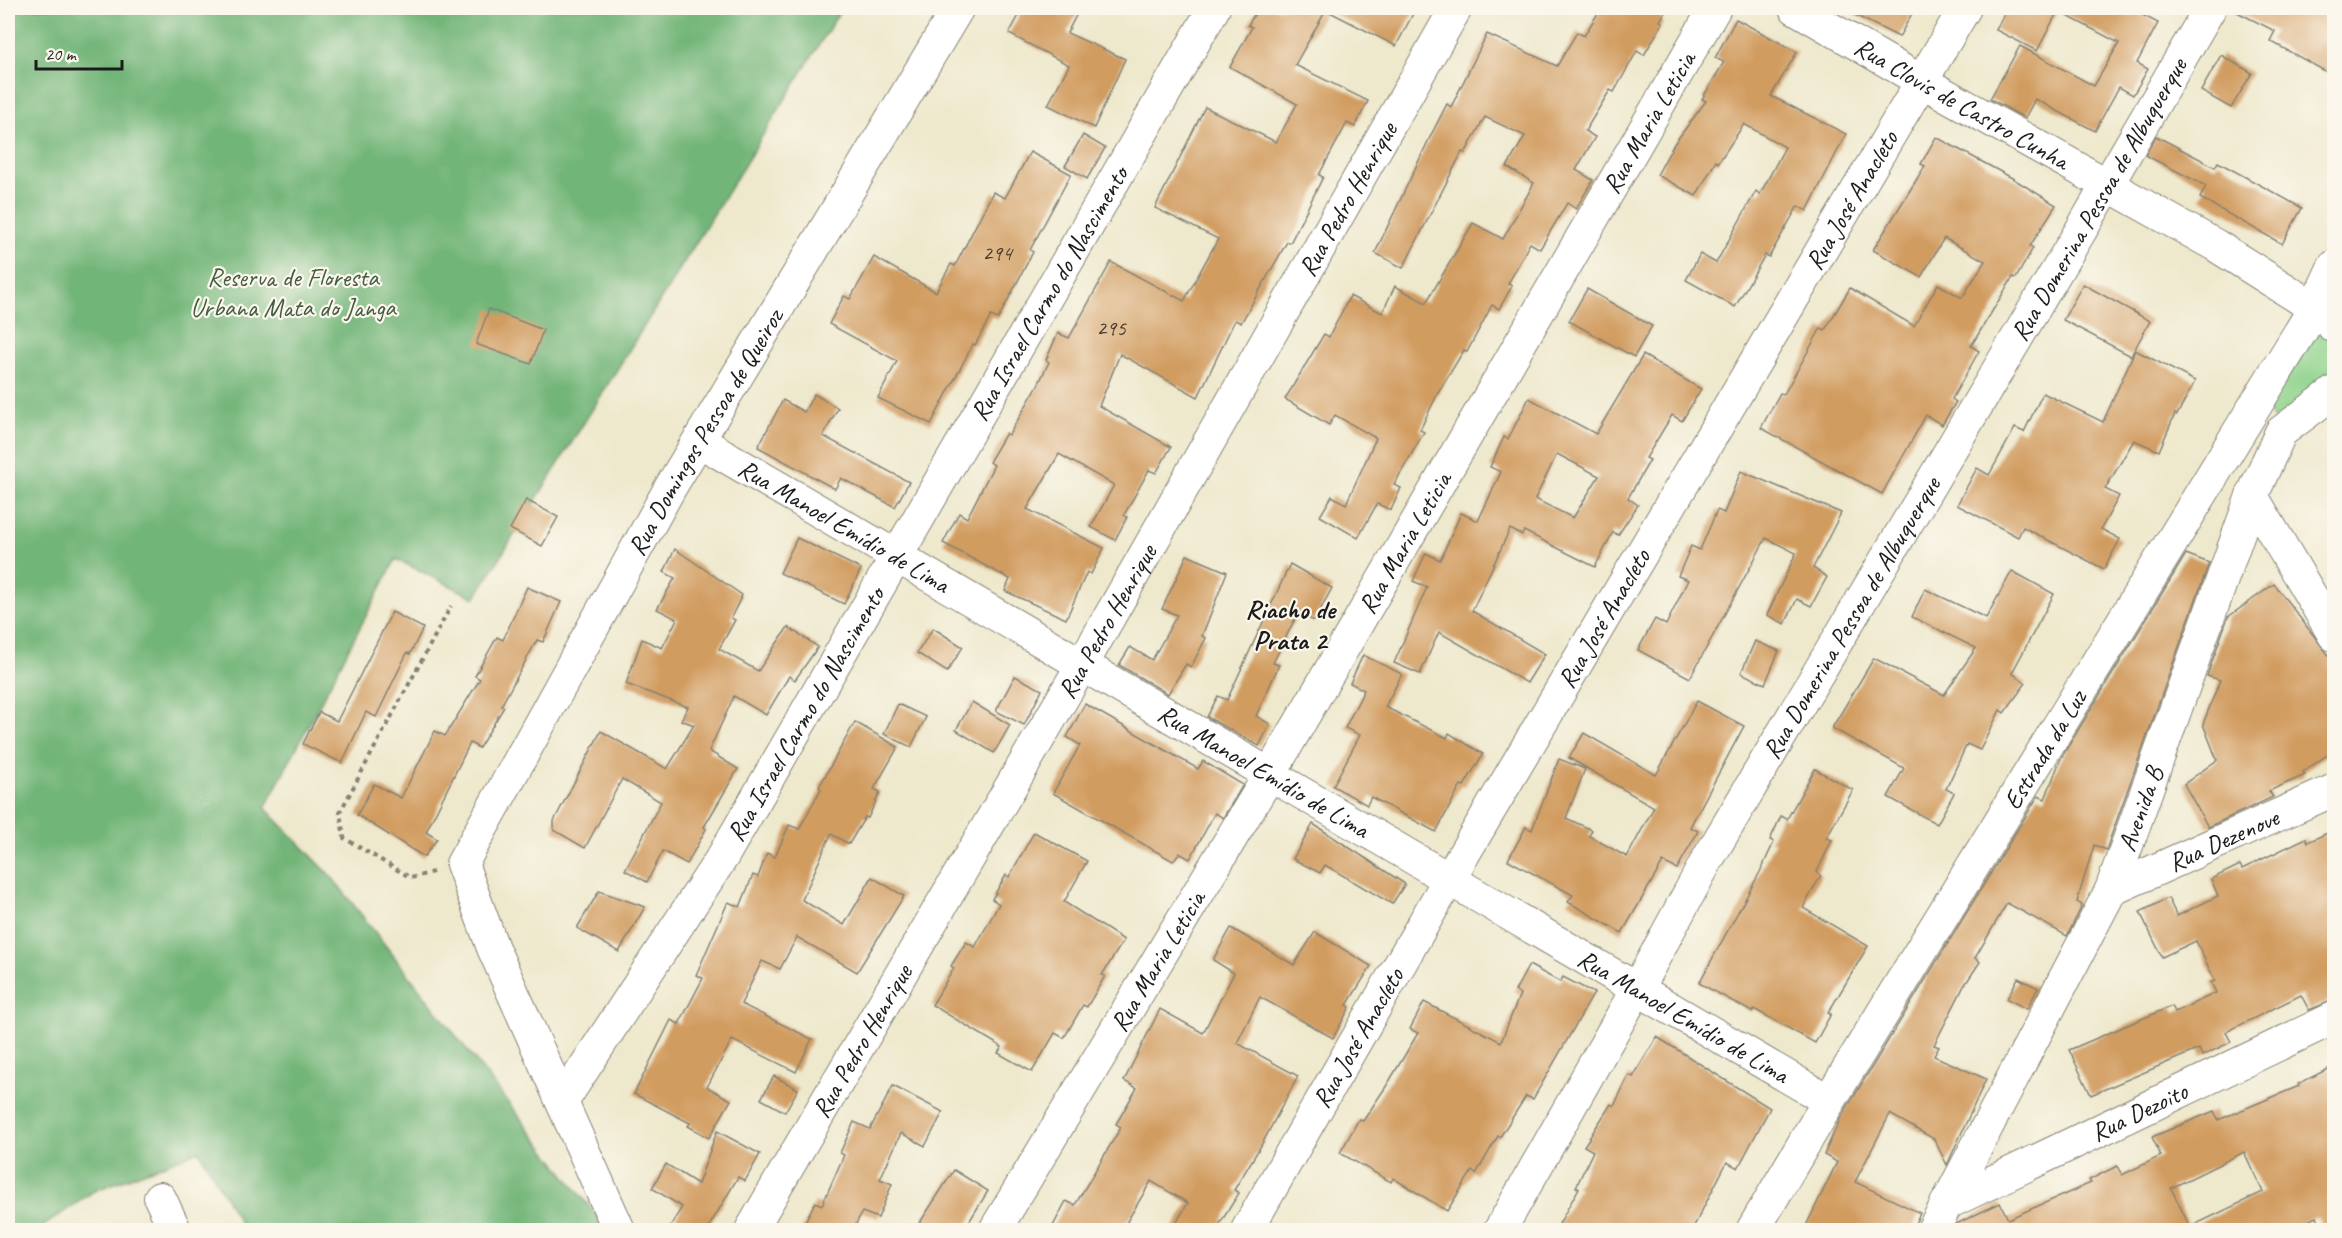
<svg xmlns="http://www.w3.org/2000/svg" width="2342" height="1238" font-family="Caveat,sans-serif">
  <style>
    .green { fill: #8ed38c; stroke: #557854; stroke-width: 1.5 }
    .forest { fill: #72b578; stroke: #47684a; stroke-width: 1.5 }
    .building { fill: #d19c61; fill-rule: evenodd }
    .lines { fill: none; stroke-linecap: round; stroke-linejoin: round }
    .minor-casing { stroke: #858274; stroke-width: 34 }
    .major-casing { stroke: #858274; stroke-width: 35 }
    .path { stroke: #858274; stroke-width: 4; stroke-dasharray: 4.5 4.5; stroke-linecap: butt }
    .minor { stroke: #fff; stroke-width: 32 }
    .major { stroke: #fff; stroke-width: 33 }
    .labels { text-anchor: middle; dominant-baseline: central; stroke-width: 4.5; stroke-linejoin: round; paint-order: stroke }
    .number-label { font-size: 22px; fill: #493c2d }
    .street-label { font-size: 26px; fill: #1c1c1c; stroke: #fbf7ec }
    .park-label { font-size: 26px; fill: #445c43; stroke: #fbf7ec }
    .neighbourhood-label { font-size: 27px; font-weight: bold; fill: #1c1c1c; stroke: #fbf7ec }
  </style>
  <rect width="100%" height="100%" fill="#fbf7ec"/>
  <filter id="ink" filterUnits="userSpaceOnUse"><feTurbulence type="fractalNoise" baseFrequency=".0167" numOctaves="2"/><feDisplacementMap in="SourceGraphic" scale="12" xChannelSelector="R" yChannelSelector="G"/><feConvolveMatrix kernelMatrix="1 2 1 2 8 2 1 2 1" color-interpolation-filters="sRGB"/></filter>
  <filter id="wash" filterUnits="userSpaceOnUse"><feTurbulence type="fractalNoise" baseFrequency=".008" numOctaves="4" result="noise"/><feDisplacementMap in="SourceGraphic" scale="24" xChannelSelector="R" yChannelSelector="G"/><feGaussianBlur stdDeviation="1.35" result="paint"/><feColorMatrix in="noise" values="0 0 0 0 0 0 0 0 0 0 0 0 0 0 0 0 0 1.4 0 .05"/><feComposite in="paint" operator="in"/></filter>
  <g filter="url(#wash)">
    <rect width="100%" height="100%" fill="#eee8cc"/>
    <path class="green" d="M2318 316 2334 333V385L2282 426 2262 407Z"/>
    <path class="forest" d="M8 8H842L475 598 396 559 265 808 331 876 608 1230H244L199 1151 94 1191 38 1230H8Z"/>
    <g id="blocks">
      <g class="building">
        <path d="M1023 8H1080L1067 33 1125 59 1094 128 1048 105 1069 65 1009 34Z"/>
        <path d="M1258 8H1416L1396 46 1326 10 1295 65 1368 101 1355 127 1347 123 1319 175 1323 177 1290 243 1287 242 1241 323 1235 320 1198 397 1120 354 1099 406 1171 447 1156 473 1149 470 1124 515 1127 517 1115 540 1091 527 1114 485 1059 454 1027 509 1104 548 1091 574 1087 572 1066 619 1005 591 1010 579 943 543 959 513 967 518 994 465 989 462 1006 433 1009 435 1037 387 1049 362 1046 360 1058 333 1069 338 1111 262 1184 301 1218 239 1155 208 1205 107 1276 142 1297 104 1230 67 1252 27 1248 25Z"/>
        <path d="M1601 8H1667L1660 21 1663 23 1644 55 1637 51 1614 92 1610 90 1585 131 1595 137 1576 170 1593 180 1576 209 1567 203 1540 249 1530 243 1508 284 1512 286 1499 309 1492 305 1467 352 1464 350 1438 393 1420 430 1424 432 1394 485 1401 488 1391 510 1377 504 1358 538 1320 516 1332 496 1346 504 1376 438 1335 415 1329 425 1285 399 1324 334 1329 337 1350 296 1382 313 1395 286 1426 303 1473 223 1503 239 1534 183 1507 167 1525 136 1485 117 1465 153 1462 152 1403 268 1375 253 1431 135 1447 104 1451 107 1487 34 1557 66 1577 32 1584 36Z"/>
        <path d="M1841 8H1915L1899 37Z"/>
        <path d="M2007 8H2129L2158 23 2137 63 2148 69 2133 95 2119 87 2095 131 2035 99 2025 118 1990 99 2020 46 2094 86 2119 43 2058 11 2037 51 1996 30Z"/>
        <path d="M2229 8H2334V76L2270 41 2275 31Z"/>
        <path d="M1736 19 1797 52 1771 96 1846 134 1807 211 1798 206 1769 257 1765 255 1735 307 1686 280 1700 254 1716 263 1756 191 1760 194 1785 147 1744 124 1718 163 1716 161 1696 196 1657 175 1674 144 1706 101 1702 99 1724 62 1715 58Z"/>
        <path d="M2221 55 2252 73 2231 108 2201 91Z"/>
        <path d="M1083 135 1105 148 1087 179 1065 166Z"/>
        <path d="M2156 136 2215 167 2218 162 2302 208 2282 244 2200 198 2206 186 2145 155Z"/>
        <path d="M1936 137 2012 178 2056 205 2030 246 2033 248 2016 278 2013 277 1971 346 1979 351 1952 399 1956 402 1942 425 1926 415 1882 494 1761 428 1780 393 1784 394 1821 328 1825 330 1850 288 1914 326 1938 284 1962 298 1985 261 1944 238 1921 277 1873 250 1925 166 1921 164Z"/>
        <path d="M1030 152 1071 174 1030 250 1033 252 998 319 991 316 975 345 973 344 931 424 878 398 897 361 829 324 844 296 850 299 874 257 936 292 951 264 955 266 993 192 1005 198Z"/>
        <path d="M2083 284 2150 321 2131 356 2063 320Z"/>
        <path d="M1587 289 1652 326 1634 357 1569 321Z"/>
        <path d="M489 309 543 330 531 364 476 344Z"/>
        <path d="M2135 350 2195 381 2177 415 2175 414 2159 451 2134 440 2105 489 2119 496 2101 529 2120 539 2104 569 2023 527 2018 537 1957 505 1977 468 1989 475 2015 428 2024 432 2043 393 2103 422Z"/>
        <path d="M1643 355 1701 389 1682 421 1672 415 1646 458 1650 460 1628 498 1638 505 1618 535 1613 532 1595 567 1524 531 1522 535 1510 529 1472 611 1545 654 1527 683 1439 632 1420 674 1394 663 1427 587 1413 581 1426 553 1440 560 1461 513 1478 521 1501 472 1490 467 1504 437 1508 439 1529 398 1596 434ZM1557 454 1599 476 1573 518 1535 499Z"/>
        <path d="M814 394 838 408 823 436 909 482 895 507 841 478 835 489 758 447 783 400 804 412Z"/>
        <path d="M1741 471 1841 513 1813 568 1827 577 1811 606 1797 599 1785 624 1767 615 1796 553 1766 538 1690 678 1638 650 1655 619 1666 625 1688 580 1678 576 1691 546 1700 550 1717 510 1724 513Z"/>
        <path d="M526 500 558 517 542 546 510 529Z"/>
        <path d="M797 538 861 569 844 604 780 573Z"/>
        <path d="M675 549 742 595 731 618 735 620 719 649 758 671 788 627 818 647 795 680 789 676 766 715 734 696 709 751 738 769 704 827 706 829 687 864 663 851 647 882 625 870 661 802 622 779 585 848 554 830V821L601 731 667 769 694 725 681 720 688 707 626 684 642 639 662 648 677 619 657 609 675 578 664 572Z"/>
        <path d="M2186 554 2209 563 2106 850 2094 845 2077 902 2082 905 2079 912 2067 936 2007 903 1975 958 1980 962 1964 986 1934 1045 1939 1047 1934 1056 1986 1079 1947 1165 1934 1139 1890 1114 1855 1182 1920 1213 1912 1230H1804L1837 1162 1824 1155 1840 1119 2038 796 2045 799 2061 758Z"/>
        <path d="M1187 555 1227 572 1202 636 1206 638 1191 667 1186 664 1168 694 1119 665 1130 647 1152 660 1177 615 1162 609Z"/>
        <path d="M1290 564 1332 588 1314 621 1298 613 1273 663 1279 665 1256 716 1270 724 1259 746 1207 717 1218 696 1227 700Z"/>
        <path d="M2012 571 2054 594 2012 673 2026 683 2004 713 2000 710 1980 750 1967 744 1946 789 1954 793 1937 824 1888 797 1904 768 1832 728 1874 658 1944 695 1976 648 1912 617 1925 589 1986 618Z"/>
        <path d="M2274 584 2334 662V750L2303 772 2305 775 2269 791 2273 797 2208 827 2184 784 2217 760 2203 724 2220 680 2207 676 2228 617Z"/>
        <path d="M527 587 561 602 543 642 537 640 501 706 504 707 479 748 470 743 426 832 437 839 424 857 357 815 374 784 401 798 435 731 445 736 480 679 475 676 497 637 503 640Z"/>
        <path d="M392 612 423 628 410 654 407 653 376 717 366 712 342 763 303 744 319 712 337 721Z"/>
        <path d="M933 628 963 647 947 672 917 653Z"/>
        <path d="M1755 641 1779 651 1765 684 1741 673Z"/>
        <path d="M1363 655 1402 674 1385 707 1447 738 1449 733 1483 754 1464 786 1461 785 1436 832 1371 797 1367 805 1333 786 1360 735 1345 728 1364 690 1350 683Z"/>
        <path d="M1015 676 1042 690 1024 725 996 711Z"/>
        <path d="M1697 701 1744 726 1690 827 1698 831 1677 869 1663 862 1622 933 1568 902 1573 895 1508 860 1526 827 1532 830 1559 759 1585 769 1566 818 1592 830 1589 836 1627 857 1654 807 1569 758 1584 733 1656 775Z"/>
        <path d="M972 702 1010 725 994 753 956 730Z"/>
        <path d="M898 704 926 717 911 747 884 734Z"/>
        <path d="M1085 704 1198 769 1203 761 1243 785 1223 818 1215 813 1190 859 1179 853 1173 861 1053 793 1080 745 1067 737Z"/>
        <path d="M855 722 898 747 874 789 880 792 868 818 865 817 849 844 831 834 802 900 844 925 872 877 904 896 857 972 797 937 780 969 762 961 741 1004 812 1039 796 1072 732 1040 707 1087 731 1100 709 1138 688 1126 690 1123 634 1094 671 1020 679 1024 703 978 696 975 728 902 740 907 753 875 758 877 767 853 775 857 789 825 799 829 821 789 819 787Z"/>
        <path d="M1815 769 1853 790 1826 838 1832 840 1817 872 1821 875 1803 908 1868 946 1828 1013 1831 1014 1815 1043 1754 1009 1752 1012 1699 983 1760 872 1774 842 1770 840 1781 816 1787 819Z"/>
        <path d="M1313 824 1405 884 1392 904 1325 865 1320 873 1293 859Z"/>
        <path d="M2334 830V1000L2309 1010 2301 995 2226 1032 2231 1042 2202 1056 2199 1049 2091 1095 2069 1050 2172 1006 2175 1012 2216 993 2211 982 2215 981 2196 941 2162 957 2140 912 2168 898 2177 916 2218 896 2211 879 2240 865 2242 869 2306 838 2308 842Z"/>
        <path d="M1034 832 1087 861 1064 902 1124 940 1102 975 1105 976 1087 1007 1083 1005 1064 1038 1055 1033 1032 1072 998 1053 1002 1047 932 1005 954 968 951 966 966 942 975 947 999 904 992 899 1006 875 1009 877Z"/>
        <path d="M599 891 645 907 619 952 577 928Z"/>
        <path d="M1231 928 1294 965 1315 932 1371 966 1347 1005 1350 1007 1333 1038 1260 997 1237 1043 1298 1076 1262 1144 1234 1190 1239 1193 1216 1230H1172L1188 1203 1151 1181 1122 1230H1051L1066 1201 1075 1205 1121 1127 1116 1124 1137 1088 1124 1081 1160 1009 1203 1033 1234 973 1213 960Z"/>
        <path d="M1529 965 1560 982 1563 977 1594 993 1533 1099 1526 1096 1500 1137 1498 1136 1476 1174 1472 1171 1447 1211 1393 1178 1391 1182 1340 1153 1359 1119 1363 1121 1387 1085 1418 1033 1410 1029 1424 1002 1501 1042 1520 994 1515 991Z"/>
        <path d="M2018 978 2038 988 2027 1009 2007 999Z"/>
        <path d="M1657 1037 1770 1108 1738 1168 1727 1162 1692 1230H1571L1559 1224 1579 1188 1576 1187 1593 1151 1584 1146 1611 1104 1614 1106 1629 1075 1633 1077Z"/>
        <path d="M2334 1066V1230H2323L2317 1217 2288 1230H1953L1956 1224 2000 1203 2008 1219 2091 1183 2089 1180 2117 1166 2122 1175 2161 1156 2152 1137 2214 1111 2218 1120 2299 1086 2298 1084ZM2244 1152 2263 1192 2190 1227 2171 1188Z"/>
        <path d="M774 1076 798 1089 785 1112 761 1099Z"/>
        <path d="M893 1086 943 1112 925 1146 901 1133 880 1179 892 1184 878 1218 862 1212 853 1230H801L815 1202 822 1205 844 1155 840 1153 854 1122 870 1129Z"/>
        <path d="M717 1131 760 1154 745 1181 738 1177 707 1230H668L682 1207 652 1188 666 1164 698 1184Z"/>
        <path d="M954 1170 988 1191 964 1230H915Z"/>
      </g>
    </g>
  </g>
  <g filter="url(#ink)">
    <use href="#blocks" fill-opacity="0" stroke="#858274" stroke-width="1.5"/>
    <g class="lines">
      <g class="minor-casing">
        <g id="minor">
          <path id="s1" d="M1795 8 1921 81 2215 245 2315 308 2334 327"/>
          <path id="s2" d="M699 441 1829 1101"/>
          <path d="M2252 496 2334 635"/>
          <path id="s3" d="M2111 890 2334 790"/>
          <path id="s4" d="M562 1102 723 856 1214 8"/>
          <path d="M160 1198 175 1230"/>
          <path id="s5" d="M1946 1204 2334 1018"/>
          <path id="s6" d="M619 1230 493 948 462 864 670 488 958 8"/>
          <path id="s7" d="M751 1230 1082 665 1456 8"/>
          <path id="s8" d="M995 1230 1270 774 1715 8"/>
          <path id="s9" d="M1247 1230 1449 879 1965 8"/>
          <path id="s10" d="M1500 1230 1637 989 1706 862 2084 225 2210 8"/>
          <path id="s11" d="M1933 1230 2111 890 2252 496 2281 432 2334 392"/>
        </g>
      </g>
      <g class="major-casing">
        <g id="major">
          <path id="s12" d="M1753 1230 1829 1101 2315 308 2334 267"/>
        </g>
      </g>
      <path class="path" d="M433 872 411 878 344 838 340 812 451 606"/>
      <use href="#minor" class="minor"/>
      <use href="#major" class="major"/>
    </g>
  </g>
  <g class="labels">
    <g class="number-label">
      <text x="997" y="253">294</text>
      <text x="1111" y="328">295</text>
    </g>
    <g class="street-label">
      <text stroke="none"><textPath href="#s1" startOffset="192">Rua Clovis de Castro Cunha</textPath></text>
      <text stroke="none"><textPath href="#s8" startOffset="1286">Rua Maria Leticia</textPath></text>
      <text stroke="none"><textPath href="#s7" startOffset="1191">Rua Pedro Henrique</textPath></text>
      <text stroke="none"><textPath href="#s10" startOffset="1192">Rua Domerina Pessoa de Albuquerque</textPath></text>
      <text stroke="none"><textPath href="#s9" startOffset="1194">Rua José Anacleto</textPath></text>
      <text stroke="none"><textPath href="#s4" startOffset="944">Rua Israel Carmo do Nascimento</textPath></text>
      <text stroke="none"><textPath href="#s6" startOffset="894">Rua Domingos Pessoa de Queiroz</textPath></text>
      <text stroke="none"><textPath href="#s2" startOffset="168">Rua Manoel Emídio de Lima</textPath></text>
      <text stroke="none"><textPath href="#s8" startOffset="800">Rua Maria Leticia</textPath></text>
      <text stroke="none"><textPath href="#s10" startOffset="706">Rua Domerina Pessoa de Albuquerque</textPath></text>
      <text stroke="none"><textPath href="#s9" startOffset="708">Rua José Anacleto</textPath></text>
      <text stroke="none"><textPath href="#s7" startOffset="705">Rua Pedro Henrique</textPath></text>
      <text stroke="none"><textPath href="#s4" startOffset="458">Rua Israel Carmo do Nascimento</textPath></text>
      <text stroke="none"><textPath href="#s12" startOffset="562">Estrada da Luz</textPath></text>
      <text stroke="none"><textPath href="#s2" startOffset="654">Rua Manoel Emídio de Lima</textPath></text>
      <text stroke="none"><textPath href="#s11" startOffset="470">Avenida B</textPath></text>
      <text stroke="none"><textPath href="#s3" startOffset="123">Rua Dezenove</textPath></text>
      <text stroke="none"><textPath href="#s8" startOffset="314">Rua Maria Leticia</textPath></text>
      <text stroke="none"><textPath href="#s2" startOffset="1140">Rua Manoel Emídio de Lima</textPath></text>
      <text stroke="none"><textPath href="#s9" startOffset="222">Rua José Anacleto</textPath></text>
      <text stroke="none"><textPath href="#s7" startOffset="219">Rua Pedro Henrique</textPath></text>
      <text stroke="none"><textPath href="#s5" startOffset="214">Rua Dezoito</textPath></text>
    </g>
    <g class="park-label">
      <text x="293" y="277">Reserva de Floresta<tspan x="293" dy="30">Urbana Mata do Janga</tspan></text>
    </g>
    <g class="neighbourhood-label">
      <text x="1290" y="609">Riacho de<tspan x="1290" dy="31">Prata 2</tspan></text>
    </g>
  </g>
  <rect width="2342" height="1238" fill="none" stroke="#fbf7ec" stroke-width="30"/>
  <path d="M36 60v9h86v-9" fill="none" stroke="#1c1c1c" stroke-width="3"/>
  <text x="45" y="60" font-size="18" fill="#1c1c1c" stroke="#fbf7ec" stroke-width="4.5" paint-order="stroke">20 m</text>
</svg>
